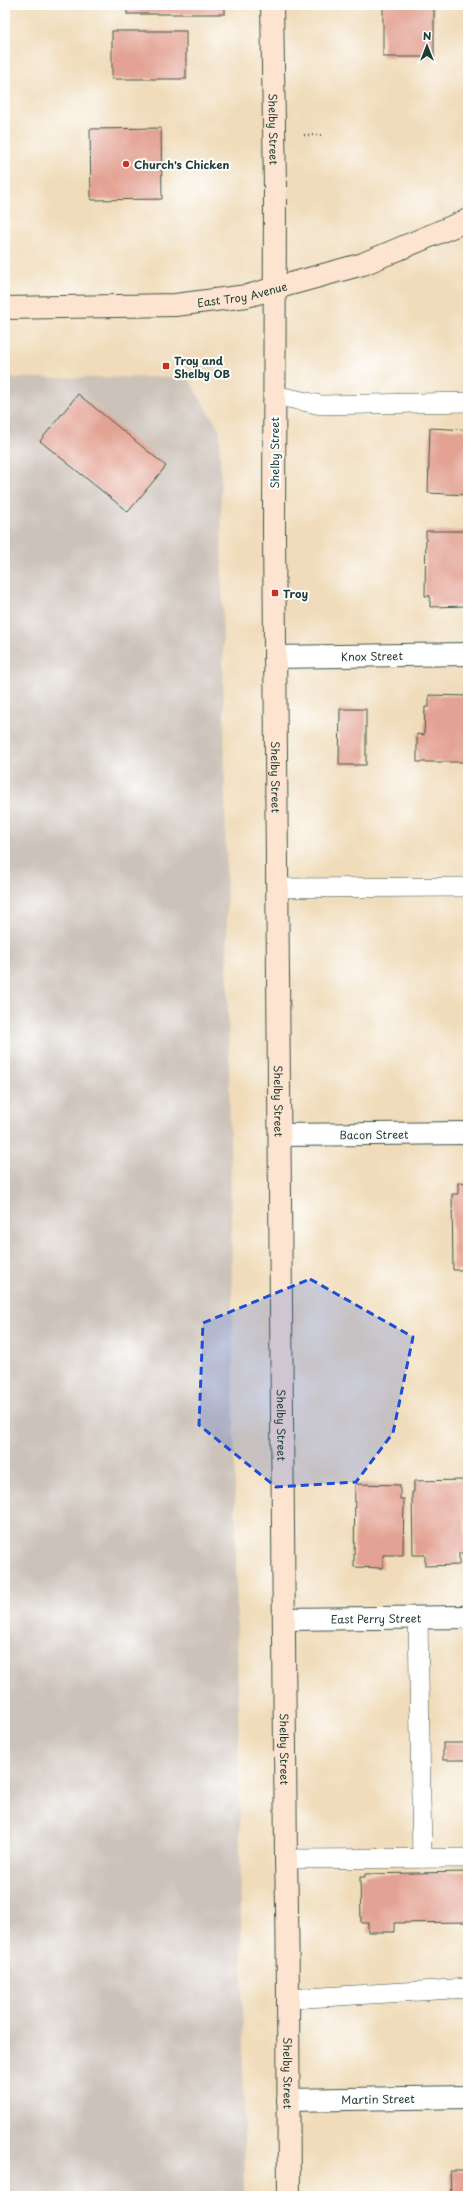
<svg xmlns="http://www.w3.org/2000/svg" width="473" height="2201" font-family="'Playpen Sans',sans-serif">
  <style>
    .industrial { fill: #ccc2b9 }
    .building { fill: #e3a293 }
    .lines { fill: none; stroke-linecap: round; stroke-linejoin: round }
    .lane-casing { stroke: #3e5548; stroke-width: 20 }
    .street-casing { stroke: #3e5548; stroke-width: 24 }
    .secondary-casing { stroke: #3e5548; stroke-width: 24 }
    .path { stroke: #3e5548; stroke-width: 2.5; stroke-dasharray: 1 3; stroke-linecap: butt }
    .lane { stroke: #fff; stroke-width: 19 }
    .street { stroke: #fff; stroke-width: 22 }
    .secondary { stroke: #fde4d0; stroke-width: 22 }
    .marked { fill: #1d4ed8; fill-opacity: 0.2; stroke: #1d4ed8; stroke-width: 3; stroke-dasharray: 8 5; stroke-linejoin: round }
    .poi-dot { fill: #c8321e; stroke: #fff; stroke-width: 1.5 }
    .labels { text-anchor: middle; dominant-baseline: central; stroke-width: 4; stroke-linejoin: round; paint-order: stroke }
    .street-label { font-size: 11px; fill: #1f3d34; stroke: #fff }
    .poi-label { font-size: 11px; font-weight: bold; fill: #1f3d34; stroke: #fff; text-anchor: start }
  </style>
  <rect width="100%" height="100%" fill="#fff"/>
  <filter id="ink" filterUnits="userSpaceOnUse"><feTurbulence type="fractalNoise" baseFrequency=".025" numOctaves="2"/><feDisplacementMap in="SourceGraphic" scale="8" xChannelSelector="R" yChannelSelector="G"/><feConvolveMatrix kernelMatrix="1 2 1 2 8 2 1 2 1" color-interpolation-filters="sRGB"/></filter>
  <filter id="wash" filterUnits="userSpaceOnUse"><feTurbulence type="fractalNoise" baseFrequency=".012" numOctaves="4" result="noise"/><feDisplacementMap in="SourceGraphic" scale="16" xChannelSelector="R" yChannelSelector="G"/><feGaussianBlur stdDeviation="0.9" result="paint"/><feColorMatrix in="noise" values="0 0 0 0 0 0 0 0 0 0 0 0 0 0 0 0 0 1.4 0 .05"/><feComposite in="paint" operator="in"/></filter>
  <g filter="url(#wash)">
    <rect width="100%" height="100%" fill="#f0dcba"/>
    <path class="industrial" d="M187 377 220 431 245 2196H5V378Z"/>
    <g id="blocks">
      <g class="building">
        <rect x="127" y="5" width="98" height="9"/>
        <rect x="383" y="5" width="51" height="52"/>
        <rect x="112" y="31" width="74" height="48"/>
        <path d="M161 128 162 199 91 200 90 129Z"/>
        <path d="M78 394 166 466 128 512 40 441Z"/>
        <path d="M430 428 468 430V495L428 493Z"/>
        <path d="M426 531H467V606L430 607V596H425Z"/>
        <path d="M429 695 468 696V762H417V734L424 735 425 707H429Z"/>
        <path d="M340 709H366V765H339Z"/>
        <path d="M468 1182V1270H453L452 1194H458V1183Z"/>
        <path d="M464 1480 465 1553H459V1565L425 1566V1555H413L412 1492H414V1481Z"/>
        <path d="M355 1484 400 1485V1499H404L403 1555H383V1568L354 1567Z"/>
        <rect x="443" y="1743" width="25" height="17"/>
        <path d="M467 1872 468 1922 394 1923V1932H368V1923H361L360 1877H365V1874Z"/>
        <path d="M450 2171H468V2196H451Z"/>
      </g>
    </g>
  </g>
  <g filter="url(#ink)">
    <use href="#blocks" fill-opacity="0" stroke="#3e5548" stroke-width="1"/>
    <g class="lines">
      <g class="lane-casing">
        <g id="lane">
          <path d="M274 395 321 405 468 402"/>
          <path d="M277 888 468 887"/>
          <path d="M418 1617 422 1858"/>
          <path d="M286 1859 468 1858"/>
          <path d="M290 1999 468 1988"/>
        </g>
      </g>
      <g class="street-casing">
        <g id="street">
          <path id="s1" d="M275 657 468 654"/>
          <path id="s2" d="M280 1135 468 1133"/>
          <path id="s3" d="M284 1619 468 1617"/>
          <path id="s4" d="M288 2100 468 2097"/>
        </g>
      </g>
      <g class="secondary-casing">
        <g id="secondary">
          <path id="s5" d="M272 5 275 187 274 533 286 1859C289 1972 288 2084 289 2196"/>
          <path id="s6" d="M5 308 175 305 247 296 363 264 468 220"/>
        </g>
      </g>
      <path class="path" d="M304 135H322"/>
      <use href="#lane" class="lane"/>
      <use href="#street" class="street"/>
      <use href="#secondary" class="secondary"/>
    </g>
  </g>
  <path class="marked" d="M310 1279 413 1337 393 1433 356 1482 276 1487 199 1425 203 1323Z"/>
  <g class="poi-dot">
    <circle cx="126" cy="164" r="4"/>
    <rect x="162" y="362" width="8" height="8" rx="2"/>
    <rect x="271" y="589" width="8" height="8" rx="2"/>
  </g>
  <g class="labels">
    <g class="street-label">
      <text stroke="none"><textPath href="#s5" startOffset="124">Shelby Street</textPath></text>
      <text stroke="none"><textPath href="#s6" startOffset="238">East Troy Avenue</textPath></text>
      <text transform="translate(274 453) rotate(-90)">Shelby Street</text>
      <text stroke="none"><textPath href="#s1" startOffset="97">Knox Street</textPath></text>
      <text stroke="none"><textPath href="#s5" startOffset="772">Shelby Street</textPath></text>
      <text stroke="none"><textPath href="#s5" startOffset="1096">Shelby Street</textPath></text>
      <text stroke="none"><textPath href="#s2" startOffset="94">Bacon Street</textPath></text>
      <text stroke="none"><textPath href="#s5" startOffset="1420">Shelby Street</textPath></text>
      <text stroke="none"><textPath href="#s3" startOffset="92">East Perry Street</textPath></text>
      <text stroke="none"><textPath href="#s5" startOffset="1744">Shelby Street</textPath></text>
      <text stroke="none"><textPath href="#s5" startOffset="2068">Shelby Street</textPath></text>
      <text stroke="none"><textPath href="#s4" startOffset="90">Martin Street</textPath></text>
    </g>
    <g class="poi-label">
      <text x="134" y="164">Church's Chicken</text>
      <text x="174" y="360">Troy and<tspan x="174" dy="13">Shelby OB</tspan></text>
      <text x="283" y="593">Troy</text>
    </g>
  </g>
  <rect width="473" height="2201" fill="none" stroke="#fff" stroke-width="20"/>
  <g transform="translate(427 46)" stroke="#ffffff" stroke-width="3" paint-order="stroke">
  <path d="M0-3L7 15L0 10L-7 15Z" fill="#1f3d34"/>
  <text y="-6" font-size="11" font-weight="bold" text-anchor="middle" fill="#1f3d34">N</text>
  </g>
</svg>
